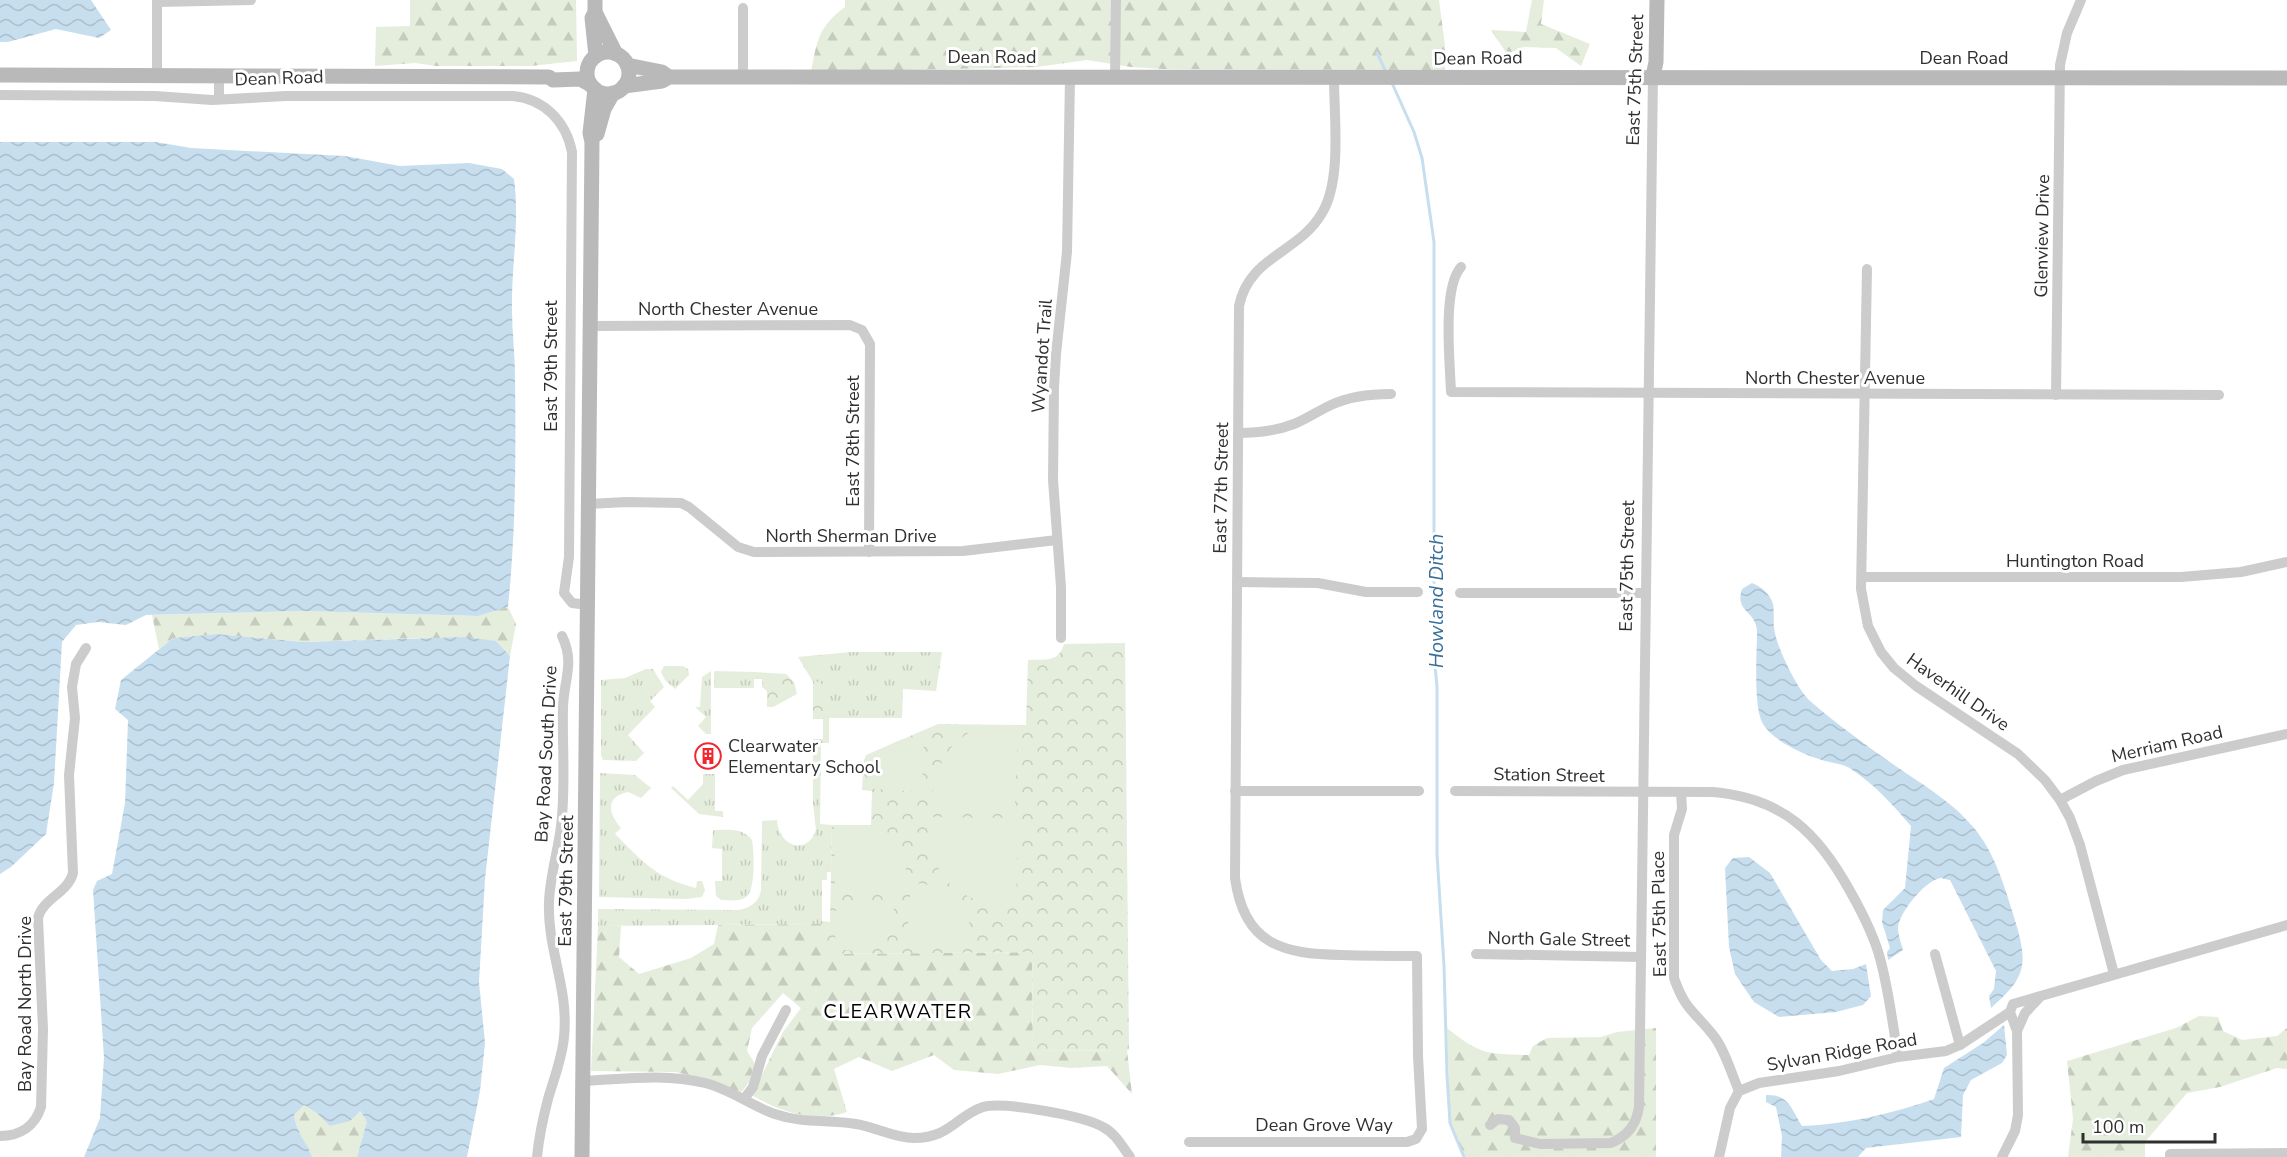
<svg xmlns="http://www.w3.org/2000/svg" width="2287" height="1157" font-family="'Nunito Sans',sans-serif">
  <style>
    .grass { fill: url(#grass-tufts) }
    .forest { fill: url(#forest-firs) }
    .park { fill: url(#park-crowns) }
    .garden { fill: #e5eddc }
    .water { fill: url(#water-waves) }
    .lines { fill: none; stroke-linecap: round; stroke-linejoin: round }
    .stream { stroke: #c7deee; stroke-width: 3 }
    .street { stroke: #ccc; stroke-width: 10 }
    .secondary { stroke: #b9b9b9; stroke-width: 15 }
    .labels { text-anchor: middle; dominant-baseline: central; stroke-width: 6; stroke-linejoin: round; paint-order: stroke }
    .street-label { font-size: 18px; fill: #2f2f2f; stroke: #fff }
    .poi-label { font-size: 18px; fill: #2f2f2f; stroke: #fff; text-anchor: start }
    .water-label { font-size: 20px; font-style: italic; fill: #376f98; stroke: #fff }
    .neighbourhood-label { font-size: 20px; letter-spacing: 1.5px; fill: #000; stroke: #fff }
  </style>
  <defs>
    <pattern id="grass-tufts" width="24" height="20" patternUnits="userSpaceOnUse" patternTransform="scale(1.5)"><rect width="24" height="20" fill="#e5eddc"/><path d="M3 7l-1-3M5 7V3M7 7l1-3M15 17l-1-3M17 17v-4M19 17l1-3" fill="none" stroke="#c5ccbd"/></pattern>
    <pattern id="forest-firs" width="22" height="20" patternUnits="userSpaceOnUse" patternTransform="scale(1.5)"><rect width="22" height="20" fill="#e5eddc"/><path d="M5 1l3.5 6h-7zM16 11l3.5 6h-7z" fill="#c5ccbd"/></pattern>
    <pattern id="park-crowns" width="20" height="18" patternUnits="userSpaceOnUse" patternTransform="scale(1.5)"><rect width="20" height="18" fill="#e5eddc"/><path d="M2 6a3 3 0 1 1 6 0M12 15a3 3 0 1 1 6 0" fill="none" stroke="#c5ccbd"/></pattern>
    <pattern id="water-waves" width="16" height="10" patternUnits="userSpaceOnUse" patternTransform="scale(1.5)"><rect width="16" height="10" fill="#c7deee"/><path d="M0 5q4-4 8 0t8 0" fill="none" stroke="#abbfcc"/></pattern>
  </defs>
  <rect width="100%" height="100%" fill="#fff"/>
  <g class="grass">
    <path d="M851 652H942L936 691 903 689 902 718H829V743H821L820 824 832 825 831 872H827V880H822V924L598 926V909L736 910C749 909 758 903 761 891L762 821 777 820C779 848 808 855 816 830L813 804V739H823V719H826L827 682H813L798 657Z"/>
    <path d="M664 666H683L688 669 689 675 675 689 665 680 661 672Z"/>
    <path d="M646 669H653L664 687 650 701 655 707 628 735 644 753 636 761 603 760 601 755V680L625 678Z"/>
    <path d="M711 671V734H706L698 726 706 717 695 707H700L702 677Z"/>
    <path d="M714 671 754 672V688H714Z"/>
    <path d="M600 773 635 775 651 788 641 798 628 792C604 797 609 814 621 828L615 834C643 862 656 878 696 888L697 881H702L705 890 702 897 686 899 599 897Z"/>
    <path d="M703 774H715V811H723V817L699 814 671 788 673 786 688 800 703 784Z"/>
    <path d="M713 830C726 830 743 827 752 840 754 851 756 891 746 897 739 902 729 900 721 900L716 896 715 881H722V849L712 848Z"/>
  </g>
  <g class="forest">
    <path d="M410 0H576L577 61 530 66H436L415 63 375 66 376 27 410 26Z"/>
    <path d="M845 0H1439L1445 46V70L1163 69 1131 67 1087 60 1036 67 811 72C817 41 818 27 845 7Z"/>
    <path d="M1532 0H1544L1541 24 1590 44 1581 66 1556 48 1524 47 1507 54 1491 30 1526 32Z"/>
    <path d="M508 607 516 624 510 656 496 641 419 638 303 642 217 634 173 638 159 649 152 615 304 611 478 616Z"/>
    <path d="M825 924 826 954 1032 952 1033 1051 1127 1050 1132 1094 1107 1066 1071 1068 1040 1065 998 1074 954 1070 934 1055 892 1071 859 1057 834 1069 847 1112C815 1123 780 1112 752 1095L783 1032 801 1008 783 993 752 1028 747 1051 755 1064 749 1082 740 1094 716 1082 676 1072 591 1071 598 926H621L619 957 639 974 691 958 714 944 718 925Z"/>
    <path d="M2199 1016 2218 1017 2223 1031 2242 1040 2277 1036 2287 1028V1069L2277 1068 2220 1087 2187 1093 2145 1142V1157H2068L2073 1119 2067 1061 2176 1028Z"/>
    <path d="M1447 1028C1481 1055 1486 1054 1529 1055L1533 1046 1547 1038 1601 1037 1617 1032 1656 1028V1157H1464L1450 1123Z"/>
    <path d="M304 1105 318 1114 359 1110 367 1121 357 1157H312C306 1142 296 1131 294 1115Z"/>
  </g>
  <g class="park">
    <path d="M1125 643 1129 1050 1033 1051 1032 952 825 954V924H822V921L830 922 832 825H871L872 791 862 790 864 760 866 755 938 724 1026 725 1028 660C1044 659 1059 663 1064 644Z"/>
    <path d="M754 672 786 674 794 682 797 694 773 707H767V691L762 687V679H754Z"/>
    <rect x="813" y="682" width="14" height="37"/>
  </g>
  <g class="garden">
    <path d="M1018 727 1015 803 1011 809 931 808C932 775 946 739 980 728 991 724 1006 727 1018 727Z"/>
    <path d="M914 737H924L922 787 918 792 865 788C867 759 885 741 914 737Z"/>
    <path d="M928 817 1010 818 1018 826 1016 907C958 904 927 878 928 817Z"/>
    <path d="M834 825 873 826 889 837 901 853 906 866V892L840 891 835 887Z"/>
    <path d="M911 883C948 883 976 911 971 948L910 946 907 940Z"/>
    <path d="M894 900C894 942 877 958 835 948L836 905 840 901Z"/>
  </g>
  <g class="water">
    <path d="M0 0H91L111 30 99 38 56 29 8 42H0Z"/>
    <path d="M0 142H156L191 148 345 156 400 166 469 163 502 169 514 179C520 223 511 267 512 311 512 332 515 354 515 375 516 452 516 530 508 607L478 616 304 611 146 615 126 625 98 622 76 625 62 642 54 783 46 834 11 867 0 874Z"/>
    <path d="M1752 583C1761 587 1768 592 1772 601 1775 608 1773 620 1774 628 1776 646 1797 689 1810 701 1838 725 1867 746 1897 767 1925 786 1957 805 1978 833 1996 857 2005 888 2014 917 2028 963 2028 976 1991 1008L1989 996 1994 989 1996 971 1950 880C1948 880 1942 878 1941 878 1925 880 1900 912 1898 927 1898 934 1901 943 1903 950L1888 960 1887 952 1890 948 1882 922 1883 910 1905 888 1911 826C1893 805 1874 784 1851 769 1844 764 1833 763 1825 761 1805 755 1774 742 1763 724 1753 707 1757 654 1757 632 1757 611 1734 612 1742 589Z"/>
    <path d="M217 634 303 642 465 637 496 641 510 656 485 879 479 982 485 1043 480 1091 467 1157H357L367 1121 360 1111 350 1121 330 1126 318 1114 304 1105 294 1115C296 1131 306 1142 312 1157H84L100 1118 104 1058 93 890 97 881 112 874 125 803 128 720 115 709 121 680 173 638Z"/>
    <path d="M1749 857 1770 873 1821 960 1832 971 1853 969 1866 964 1871 996 1863 1005 1836 1012 1779 1017 1754 1002 1735 974 1729 947 1725 868 1733 858Z"/>
    <path d="M2004 1025 2007 1055 2002 1063 1971 1080 1963 1095 1961 1137 1866 1148 1858 1157H1781L1782 1136 1776 1107 1766 1102V1095C1789 1094 1791 1109 1802 1126 1848 1124 1891 1114 1934 1099L1944 1068 1983 1043Z"/>
  </g>
  <g class="lines">
    <g class="stream">
      <path d="M1377 53 1386 72"/>
      <path d="M1392 83 1414 132 1422 158 1434 242V654L1437 687V854L1444 966 1447 1075 1450 1123 1464 1157"/>
    </g>
    <g class="street">
      <path d="M157 0V75"/>
      <path d="M157 2 251 0"/>
      <path d="M743 8V77"/>
      <path d="M219 76V99"/>
      <path d="M1115 77 1116 0"/>
      <path d="M0 95 155 96 212 100 286 96H513C544 99 566 121 572 152L569 557 564 593 572 603 588 605"/>
      <path d="M1461 267C1442 288 1450 363 1451 392L2219 395"/>
      <path d="M1867 269 1861 589 1868 626 1881 652 1894 668 1916 686 2018 754 2045 780 2060 800 2070 818 2080 845 2114 974"/>
      <path d="M591 326 850 325 862 330 870 344 869 552"/>
      <path d="M2056 395 2060 65 2067 33 2081 0"/>
      <path d="M1238 433C1257 433 1276 431 1294 424 1307 419 1318 411 1331 405 1350 396 1370 394 1391 394"/>
      <path d="M589 504 626 502 681 503 689 507 738 547 754 552 963 551 1057 540"/>
      <path d="M1862 577H2181L2241 572 2287 562"/>
      <path d="M1237 582 1318 583 1366 592H1418"/>
      <path d="M1460 593H1646"/>
      <path d="M1061 638V587L1053 480 1054 388 1056 354 1067 252 1070 77"/>
      <path d="M1235 791H1419"/>
      <path d="M1455 791 1713 792C1783 798 1818 833 1850 891 1863 914 1875 937 1881 962 1889 993 1893 1025 1898 1057"/>
      <path d="M1681 792 1682 809 1674 835V978C1685 1010 1694 1011 1713 1035 1724 1048 1732 1075 1739 1091"/>
      <path d="M2060 800 2096 781 2123 770 2287 734"/>
      <path d="M1476 954 1641 957"/>
      <path d="M1935 954 1960 1045"/>
      <path d="M2017 1031 2010 1012 2013 1004 2287 925"/>
      <path d="M582 1081C623 1079 665 1073 705 1083 730 1089 751 1106 775 1114 803 1124 829 1119 856 1124 876 1127 894 1138 914 1138 950 1138 956 1116 983 1107 1003 1101 1084 1116 1103 1127 1115 1133 1122 1146 1130 1157"/>
      <path d="M744 1099 753 1087 762 1056 786 1010"/>
      <path d="M1490 1125 1498 1119 1509 1120 1515 1128V1138L1540 1144 1611 1143C1627 1136 1636 1126 1639 1107L1653 76"/>
      <path d="M0 1136C20 1136 35 1126 41 1107L43 1029 38 918C43 898 68 893 73 873L69 775 75 718 72 687 76 664 86 648"/>
      <path d="M1189 1142H1407L1416 1139 1422 1129 1418 1056 1417 956C1392 956 1367 956 1342 955 1283 954 1244 945 1235 878L1239 306C1249 256 1299 253 1322 213 1342 180 1334 117 1334 78"/>
      <path d="M537 1157C539 1137 543 1118 548 1099 554 1078 562 1059 564 1037 569 988 547 949 549 902 550 876 558 851 561 826 566 787 562 746 563 707 564 679 575 663 562 636"/>
      <path d="M1719 1157 1730 1108 1739 1091 1759 1083 1839 1071 1898 1057 1946 1051 1960 1045 2010 1012"/>
      <path d="M2002 1157 2015 1131 2018 1115 2017 1031 2025 1013 2039 998"/>
      <path d="M2170 1157V1154L2287 1153"/>
    </g>
    <g class="secondary">
      <path d="M595 0V12L592 18 596 56"/>
      <path d="M595 12 616 54"/>
      <circle cx="608" cy="73" r="21"/>
      <path d="M627 65 662 72 669 77"/>
      <path d="M0 75 549 77 553 80 580 79 591 85"/>
      <path d="M1653 76 1656 62 1657 0"/>
      <path d="M624 86 662 81 669 77 2287 78"/>
      <path d="M597 134 604 109 613 93"/>
      <path d="M582 1157 592 142 590 133 595 89"/>
    </g>
  </g>
  <defs>
    <g id="building-ring" transform="scale(1.35)"><circle r="9.5" fill="#fff" stroke="#f2262f" stroke-width="1.5"/><path d="M-4-6H4V6H1V3H-1V6H-4ZM-2.5-4.3h1.7v1.8h-1.7ZM.8-4.3h1.7v1.8H.8ZM-2.5-1h1.7V.8h-1.7ZM.8-1h1.7V.8H.8Z" fill="#f2262f"/></g>
  </defs>
  <g fill-rule="evenodd">
    <use href="#building-ring" x="708" y="756"/>
  </g>
  <g class="labels">
    <g class="street-label">
      <text x="992" y="57">Dean Road</text>
      <text transform="translate(1478 58) rotate(-1)">Dean Road</text>
      <text x="1964" y="58">Dean Road</text>
      <text transform="translate(279 78) rotate(-2)">Dean Road</text>
      <text transform="translate(1635 80) rotate(-88)">East 75th Street</text>
      <text transform="translate(2042 236) rotate(-89)">Glenview Drive</text>
      <text x="728" y="309">North Chester Avenue</text>
      <text transform="translate(1042 356) rotate(-86)">Wyandot Trail</text>
      <text transform="translate(551 366) rotate(-90)">East 79th Street</text>
      <text x="1835" y="378">North Chester Avenue</text>
      <text transform="translate(853 441) rotate(-90)">East 78th Street</text>
      <text transform="translate(1221 488) rotate(-89)">East 77th Street</text>
      <text x="851" y="536">North Sherman Drive</text>
      <text x="2075" y="561">Huntington Road</text>
      <text transform="translate(1627 566) rotate(-89)">East 75th Street</text>
      <text transform="translate(1958 692) rotate(35)">Haverhill Drive</text>
      <text transform="translate(2167 744) rotate(-13)">Merriam Road</text>
      <text transform="translate(546 754) rotate(-87)">Bay Road South Drive</text>
      <text transform="translate(1549 775) rotate(1)">Station Street</text>
      <text transform="translate(566 881) rotate(-89)">East 79th Street</text>
      <text transform="translate(1659 914) rotate(-91)">East 75th Place</text>
      <text transform="translate(1559 939) rotate(1)">North Gale Street</text>
      <text transform="translate(25 1004) rotate(-90)">Bay Road North Drive</text>
      <text transform="translate(1842 1052) rotate(-10)">Sylvan Ridge Road</text>
      <text x="1324" y="1125">Dean Grove Way</text>
    </g>
    <g class="poi-label">
      <text x="728" y="746">Clearwater<tspan x="728" dy="21">Elementary School</tspan></text>
    </g>
    <g class="water-label">
      <text transform="translate(1436 601) rotate(-90)">Howland Ditch</text>
    </g>
    <g class="neighbourhood-label">
      <text x="898" y="1011">CLEARWATER</text>
    </g>
  </g>
  <path d="M2083 1133v9h132v-9" fill="none" stroke="#2f2f2f" stroke-width="3"/>
  <text x="2092" y="1133" font-size="18" fill="#2f2f2f" stroke="#ffffff" stroke-width="4.5" paint-order="stroke">100 m</text>
</svg>
